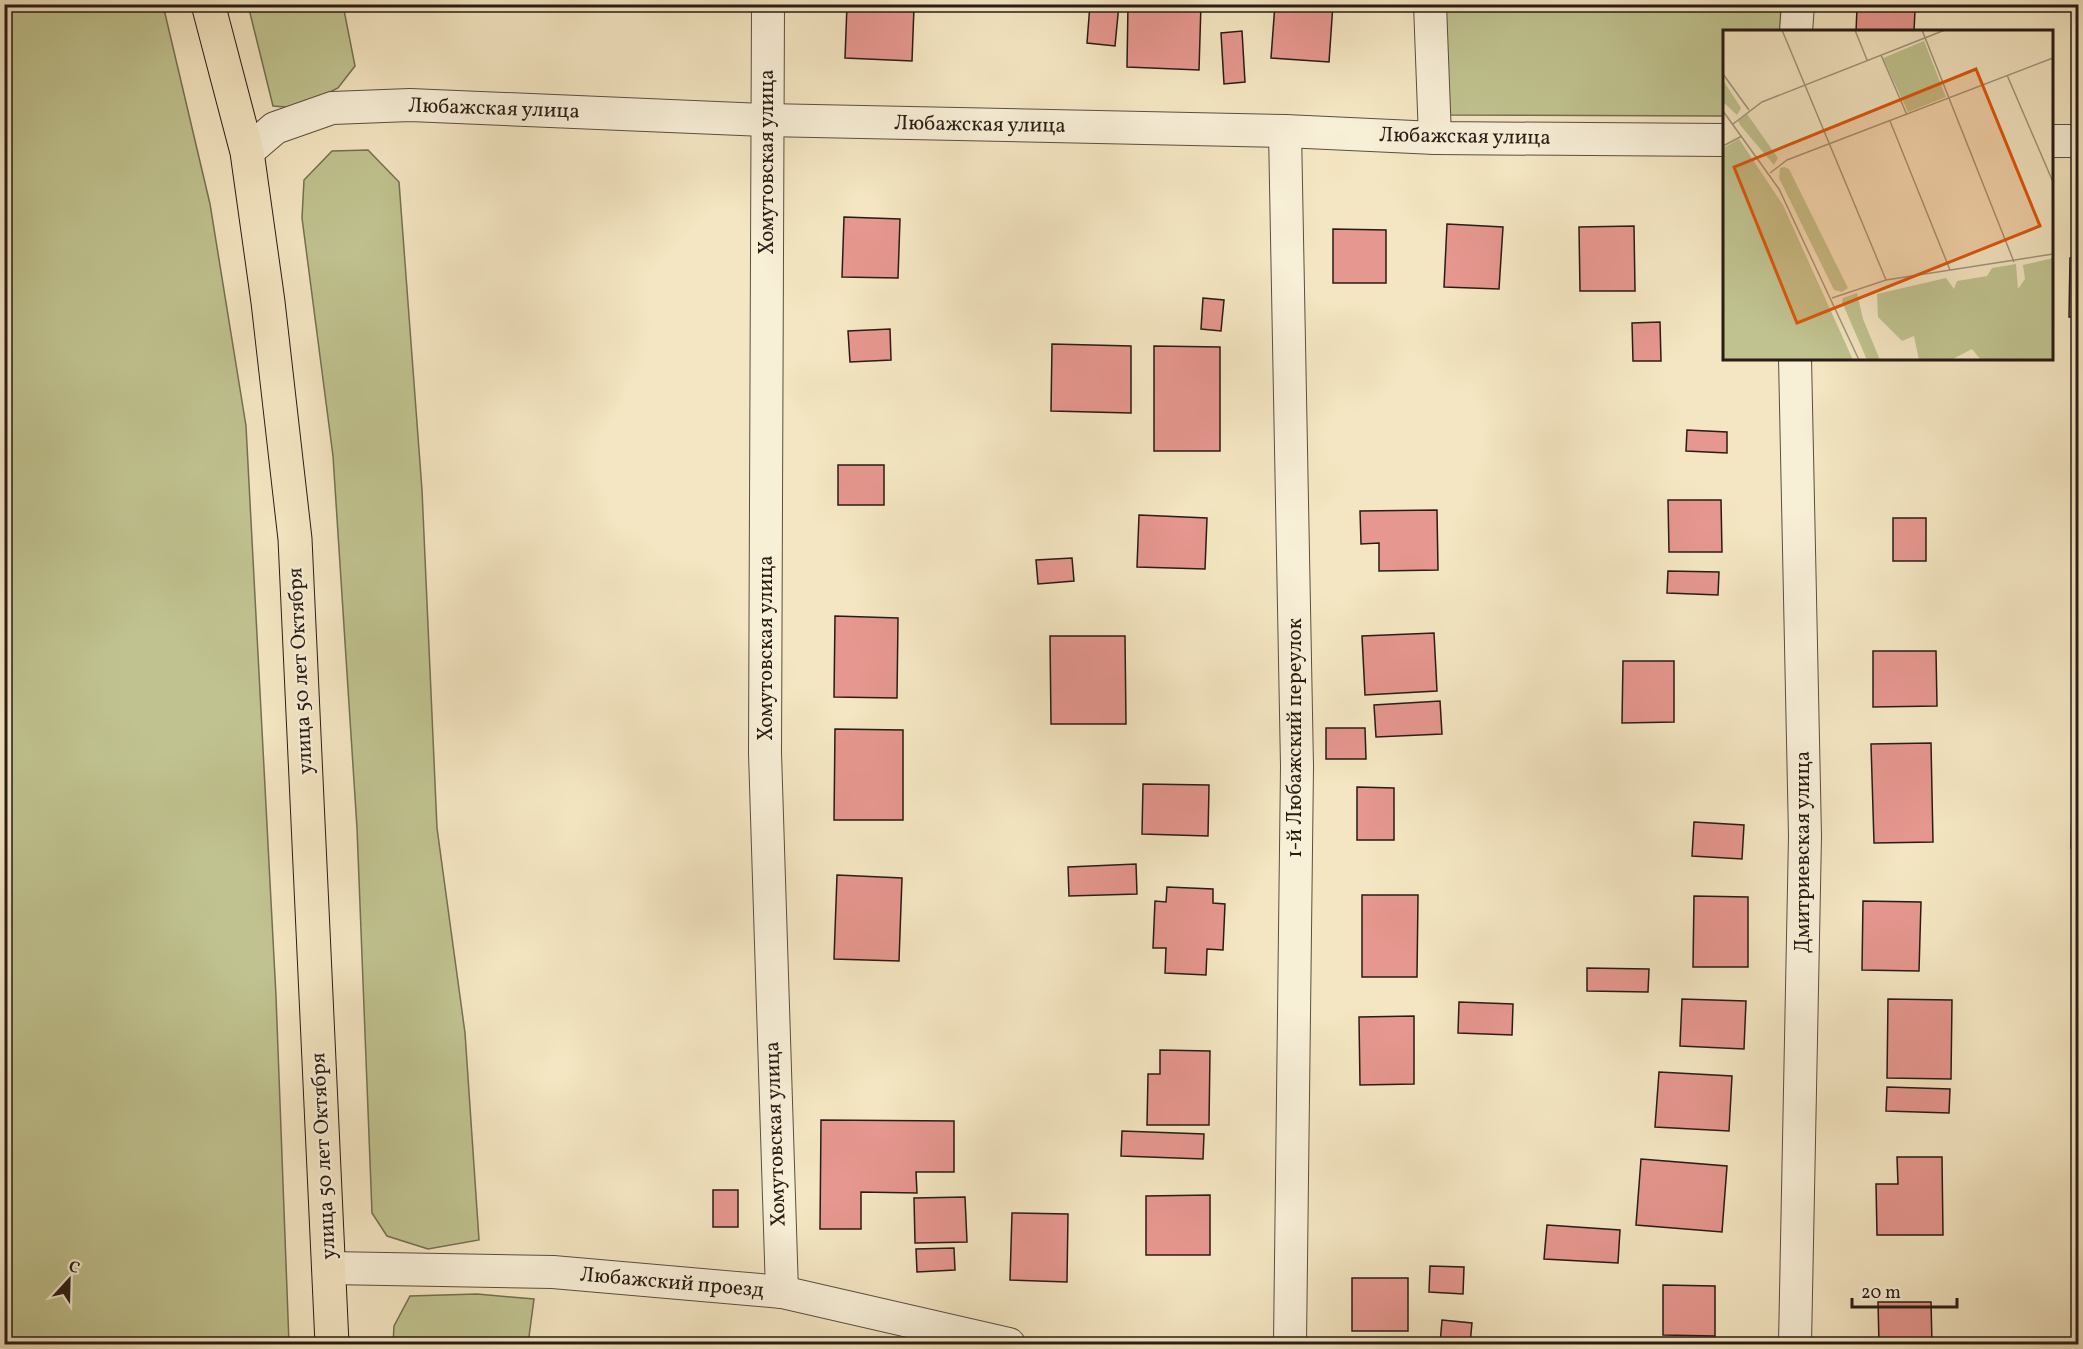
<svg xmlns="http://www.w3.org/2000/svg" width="2083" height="1349" font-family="Vollkorn,serif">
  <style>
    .green { fill: #c0c390; stroke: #747052; stroke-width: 1.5 }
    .building { fill: #e6978f; stroke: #281c15; stroke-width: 1.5 }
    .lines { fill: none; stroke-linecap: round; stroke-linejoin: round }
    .minor-casing { stroke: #5b4e40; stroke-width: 34 }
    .primary-casing { stroke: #281c15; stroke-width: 35 }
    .minor { stroke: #f8efd7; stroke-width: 32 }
    .primary { stroke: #f4e6c2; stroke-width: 33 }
    .labels { text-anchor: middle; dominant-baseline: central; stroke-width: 4.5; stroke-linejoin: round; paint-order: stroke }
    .street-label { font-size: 21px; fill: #281c15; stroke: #f8efd7 }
    .inset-road { fill: none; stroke: #a2957d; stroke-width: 1.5 }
    .view { fill: #de560c; fill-opacity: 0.15; stroke: #de560c; stroke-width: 3 }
    .inset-edge { fill: none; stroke: #281c15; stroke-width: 3 }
  </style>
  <rect width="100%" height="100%" fill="#f4e6c2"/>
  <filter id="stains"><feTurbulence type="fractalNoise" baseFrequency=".00333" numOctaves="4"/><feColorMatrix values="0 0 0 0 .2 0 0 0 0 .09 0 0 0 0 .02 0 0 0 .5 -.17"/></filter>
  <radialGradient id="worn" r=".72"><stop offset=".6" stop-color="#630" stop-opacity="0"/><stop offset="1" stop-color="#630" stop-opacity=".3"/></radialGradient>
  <g class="green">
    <path d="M5 4 163 5 210 204 246 426 276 996 289 1344H5Z"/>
    <path d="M248 5H343L355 66 338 88 298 108 273 106Z"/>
    <path d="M1439 5H1781L1780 31 1724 32V116L1448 115Z"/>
    <path d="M368 150 399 182 422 490 437 828 465 1033 479 1240 428 1249 387 1236 372 1213 357 828 333 456 302 218 304 180 332 151Z"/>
    <path d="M477 1294 534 1299 528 1344H393L394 1326 410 1296Z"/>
  </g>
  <g class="building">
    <path d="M1090 4H1119L1115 46 1087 43Z"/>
    <path d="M1128 4H1201L1199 70 1127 67Z"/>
    <path d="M1275 4H1333L1329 62 1271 58Z"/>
    <path d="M847 5 914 7 912 61 845 58Z"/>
    <path d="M1857 8 1915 10 1914 32H1856Z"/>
    <path d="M1242 31 1245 82 1224 84 1221 33Z"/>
    <path d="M844 217 900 219 898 278 842 277Z"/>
    <path d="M1447 224 1503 227 1499 289 1444 287Z"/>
    <path d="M1634 226 1635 291H1580L1579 227Z"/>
    <path d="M1333 229 1386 230V283H1333Z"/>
    <path d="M2070 258H2078V317H2069Z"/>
    <path d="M1203 298 1224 300 1221 331 1201 329Z"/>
    <path d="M1660 322 1661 361H1633L1632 323Z"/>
    <path d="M890 329 891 360 850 362 848 331Z"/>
    <path d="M1052 344 1131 346V413L1051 411Z"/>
    <path d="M1154 346 1220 347V451H1154Z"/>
    <path d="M1687 430 1727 432V453L1686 451Z"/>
    <rect x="838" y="465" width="46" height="40"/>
    <path d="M1668 500H1721L1722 552H1669Z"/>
    <path d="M1437 510 1438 570 1379 571V543L1361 544 1360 511Z"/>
    <path d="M1139 515 1207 518 1205 569 1137 567Z"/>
    <rect x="1893" y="518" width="33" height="43"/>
    <path d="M1072 558 1074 581 1038 584 1036 560Z"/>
    <path d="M1668 571 1719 572 1718 595 1667 593Z"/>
    <path d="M835 616 898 618 897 698 834 697Z"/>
    <path d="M1434 633 1437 691 1365 695 1362 636Z"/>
    <path d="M1050 636H1125L1126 724H1051Z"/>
    <path d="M1873 651H1936L1937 706 1873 707Z"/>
    <path d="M1623 661H1674V722L1622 723Z"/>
    <path d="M1440 701 1442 734 1376 737 1374 705Z"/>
    <path d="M1326 728H1365L1366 759H1326Z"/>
    <path d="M835 729 903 730V820H834Z"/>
    <path d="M1931 743 1933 842 1874 843 1871 744Z"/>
    <path d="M1143 784 1209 785 1208 836 1142 834Z"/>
    <path d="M1357 787 1394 788V840H1357Z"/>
    <path d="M2072 813H2078V848H2071Z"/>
    <path d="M1694 822 1744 825 1742 859 1692 856Z"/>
    <path d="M1136 864 1137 894 1069 896 1068 867Z"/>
    <path d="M837 875 902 878 899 961 834 959Z"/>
    <path d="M1167 887 1213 889V903L1225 904 1223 950 1207 949 1206 975 1165 973 1166 948H1153L1155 901 1166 902Z"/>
    <path d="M1362 895H1418L1417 977H1362Z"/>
    <path d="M1694 896 1748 897V967H1693Z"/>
    <path d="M1863 901 1921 902 1919 971 1862 970Z"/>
    <path d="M1587 968 1649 969 1648 992 1587 991Z"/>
    <path d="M1682 999 1746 1001 1744 1049 1680 1046Z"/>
    <path d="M1888 999 1952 1000 1951 1079 1887 1078Z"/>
    <path d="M1459 1002 1513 1004 1512 1035 1458 1033Z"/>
    <path d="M1414 1016V1084L1360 1085 1359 1017Z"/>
    <path d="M1160 1050 1210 1051 1209 1125H1147L1148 1074H1160Z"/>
    <path d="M1659 1072 1732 1076 1729 1131 1655 1127Z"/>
    <path d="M1887 1087 1950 1089 1949 1113 1886 1111Z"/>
    <path d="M821 1120 954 1121V1172H916L917 1193 861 1192V1229H820Z"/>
    <path d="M1122 1131 1204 1134 1203 1159 1121 1156Z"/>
    <path d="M1897 1157H1942L1943 1235H1877L1876 1184H1898Z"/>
    <path d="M1641 1159 1727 1166 1722 1232 1636 1225Z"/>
    <rect x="713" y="1190" width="25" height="37"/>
    <path d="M1210 1195V1255H1146V1196Z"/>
    <path d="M965 1197 967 1242 915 1243 914 1198Z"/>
    <path d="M1012 1213 1068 1214 1067 1282 1010 1280Z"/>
    <path d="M1547 1225 1620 1230 1618 1263 1544 1259Z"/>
    <path d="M954 1248 955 1270 917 1272 916 1249Z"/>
    <path d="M1430 1266 1464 1267 1463 1294 1429 1292Z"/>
    <rect x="1352" y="1278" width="56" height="53"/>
    <path d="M1663 1285 1715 1286V1336L1663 1335Z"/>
    <path d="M1878 1302H1931L1932 1344H1879Z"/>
    <path d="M1442 1320 1472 1323 1470 1344H1440Z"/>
  </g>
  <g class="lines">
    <g class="minor-casing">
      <g id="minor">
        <path d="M768 4 765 753 782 1292"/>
        <path d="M1430 4 1435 138"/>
        <path d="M1796 32 1798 4"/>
        <path d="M1285 131 1297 766 1290 1344"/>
        <path d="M2052 141H2078"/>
        <path d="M247 152 275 128 332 108 410 105 766 120 1285 131 1435 138 1724 140"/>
        <path d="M330 1268 553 1272 782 1292 1009 1344"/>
        <path d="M1795 1344 1805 836 1795 358"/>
      </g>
    </g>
    <g class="primary-casing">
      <path id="primary" d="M208 4 247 152 268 302 295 539 332 1344"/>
    </g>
    <use href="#minor" class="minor"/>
    <use href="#primary" class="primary"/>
  </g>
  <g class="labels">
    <g class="street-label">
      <text transform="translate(494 109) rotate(2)">Любажская улица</text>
      <text transform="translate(980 125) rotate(1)">Любажская улица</text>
      <text transform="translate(1465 137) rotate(1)">Любажская улица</text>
      <text transform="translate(767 162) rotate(-90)">Хомутовская улица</text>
      <text transform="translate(766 648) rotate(-90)">Хомутовская улица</text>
      <text transform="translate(301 671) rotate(-93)">улица 50 лет Октября</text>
      <text transform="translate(1295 738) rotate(-90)">1-й Любажский переулок</text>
      <text transform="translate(1803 852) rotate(-90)">Дмитриевская улица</text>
      <text transform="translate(776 1134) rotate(-92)">Хомутовская улица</text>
      <text transform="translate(324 1156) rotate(-93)">улица 50 лет Октября</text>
      <text transform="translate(672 1283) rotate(5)">Любажский проезд</text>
    </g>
  </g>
  <g transform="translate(1723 30)">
    <rect width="330" height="330" fill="#f4e6c2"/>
    <path d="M201 11 223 67 185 82 160 28ZM0 50 18 78 14 85 0 72ZM24 84 55 128 51 135 17 95 15 91ZM16 109 60 175 130 330H0V118ZM61 137 66 139 125 258 119 262 111 260 56 148 57 138ZM330 228V330H258L249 319 228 330H196L191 306 179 311 155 287 154 264 223 248 231 259 234 251 264 246 269 238 293 234 295 259 302 249 300 235ZM134 263 140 289 157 330H144L119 272 120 268Z" fill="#c0c390"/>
    <path class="inset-road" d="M59 0 163 250M132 0 144 30M199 0 291 232M158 25 184 85M0 44 26 80M284 45 330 152M0 81 56 159 136 330M167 91 227 240M10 94 39 72 222 0M0 116 19 106M47 143 64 130 330 28M109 268 163 250 330 224"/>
    <path class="view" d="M253 39 317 196 74 293 11 137Z"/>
    <rect width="330" height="330" class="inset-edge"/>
  </g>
  <rect width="2083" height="1349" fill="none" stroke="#f4e6c2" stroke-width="24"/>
  <rect x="6" y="6" width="2071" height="1337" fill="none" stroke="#281c15" stroke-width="3"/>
  <rect x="12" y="12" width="2059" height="1325" fill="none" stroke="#281c15" stroke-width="1.5"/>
  <g transform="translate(69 1280) rotate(22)" stroke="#f8efd7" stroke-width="4.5" paint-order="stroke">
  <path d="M0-4.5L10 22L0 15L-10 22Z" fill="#281c15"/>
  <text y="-9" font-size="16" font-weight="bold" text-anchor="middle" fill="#281c15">С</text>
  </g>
  <path d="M1852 1298v9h105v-9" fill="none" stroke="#281c15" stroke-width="3"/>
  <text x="1861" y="1298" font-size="18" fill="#281c15" stroke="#f8efd7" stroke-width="4.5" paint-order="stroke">20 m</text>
  <rect width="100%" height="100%" filter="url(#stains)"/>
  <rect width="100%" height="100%" fill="url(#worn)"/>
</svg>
